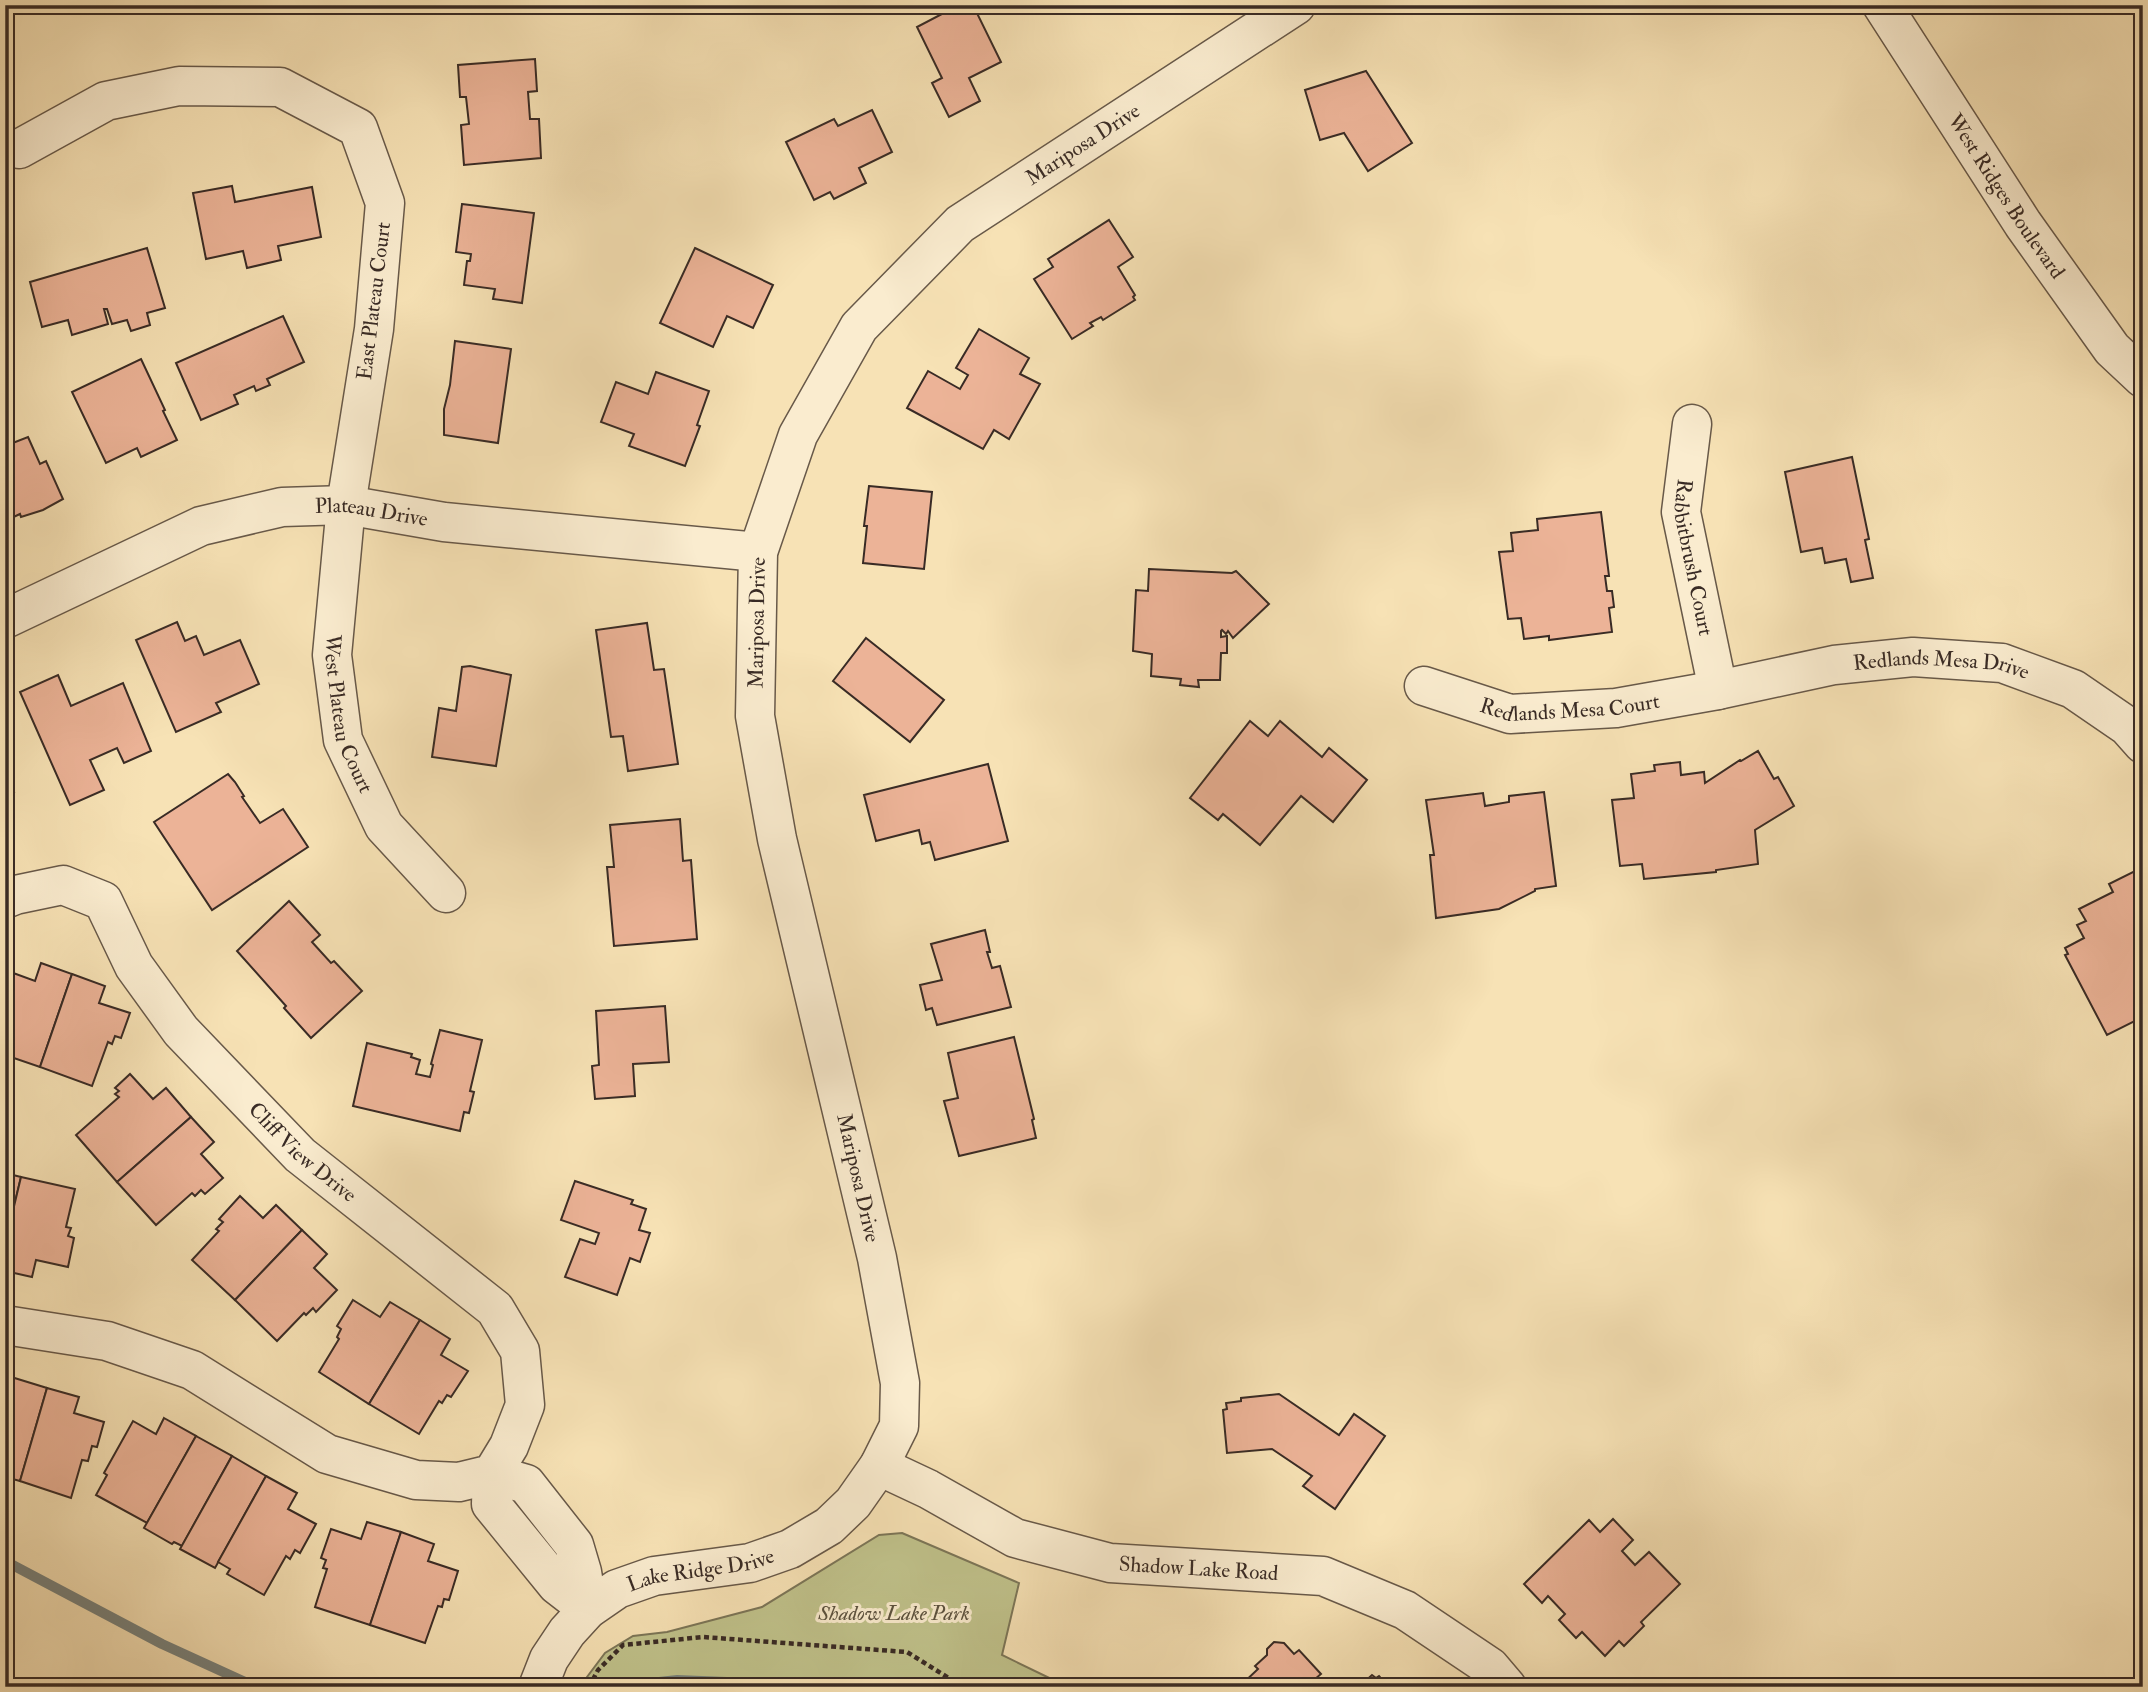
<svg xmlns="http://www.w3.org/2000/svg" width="2148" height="1692" font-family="'IM FELL Double Pica',serif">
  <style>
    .green { fill: #c0c28b; stroke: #7c7658; stroke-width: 2 }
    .water { fill: #a1bcb7; stroke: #77827d; stroke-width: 2 }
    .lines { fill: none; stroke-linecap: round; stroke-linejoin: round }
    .shore { stroke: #6d746e; stroke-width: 2 }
    .stream { stroke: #77827d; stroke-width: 10 }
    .building { fill: #ecb397; stroke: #392b25; stroke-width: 2 }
    .minor-casing { stroke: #685949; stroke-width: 41 }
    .tertiary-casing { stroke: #685949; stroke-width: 41 }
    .path { stroke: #392b25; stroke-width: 4.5; stroke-dasharray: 5 3.5; stroke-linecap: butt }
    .minor { stroke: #faeccf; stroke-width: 38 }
    .tertiary { stroke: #faeccf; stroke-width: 38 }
    .labels { text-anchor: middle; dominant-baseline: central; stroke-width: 6; stroke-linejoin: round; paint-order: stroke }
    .street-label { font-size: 21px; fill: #392b25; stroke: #faeccf }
    .park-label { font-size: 21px; font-style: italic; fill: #5b513e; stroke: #faeccf }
  </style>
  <rect width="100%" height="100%" fill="#f7e2b5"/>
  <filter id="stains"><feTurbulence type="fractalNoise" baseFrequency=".00286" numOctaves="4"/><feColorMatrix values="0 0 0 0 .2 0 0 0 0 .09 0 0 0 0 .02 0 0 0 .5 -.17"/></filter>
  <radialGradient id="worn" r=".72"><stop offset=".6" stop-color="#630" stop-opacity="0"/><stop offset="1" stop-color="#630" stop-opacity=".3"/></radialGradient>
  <path class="green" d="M902 1533 1019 1583 1002 1655 1068 1687H582L587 1677 605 1653 633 1636 667 1632 762 1607 879 1535Z"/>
  <path class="water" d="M677 1676 823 1682 886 1687H647L659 1678Z"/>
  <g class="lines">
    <path class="shore" d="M659 1687 677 1683 743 1687"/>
    <path class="stream" d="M5 1561 162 1644 256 1687"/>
  </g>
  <g class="building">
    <path d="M959 5H973L1001 62 969 78 980 101 949 117 932 83 942 78 917 27Z"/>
    <path d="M535 59 537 91 528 92 530 119H539L541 158 464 165 461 125 469 124 466 97H460L458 65Z"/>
    <path d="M1366 71 1412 143 1368 171 1344 133 1320 140 1305 90Z"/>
    <path d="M872 110 892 152 859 168 866 183 834 199 830 192 814 200 786 142 834 119 838 126Z"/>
    <path d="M232 186 235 202 312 187 321 237 278 246 281 260 247 268 243 251 206 259 193 193Z"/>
    <path d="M462 204 534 213 522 303 493 299 495 289 464 285 467 261H470L471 254 456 252Z"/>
    <path d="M1109 220 1133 257 1118 267 1135 295 1133 297 1135 300 1103 320 1101 317 1090 323 1093 326 1072 339 1034 279 1053 267 1048 259Z"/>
    <path d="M147 248 165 308 147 313 150 325 131 331 127 320 112 324 107 309H104L108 324 72 335 68 320 42 327 30 282Z"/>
    <path d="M695 248 773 285 753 328 727 316 713 347 660 323Z"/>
    <path d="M283 316 304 362 267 379 270 385 256 391 254 386 234 395 238 404 201 420 176 363Z"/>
    <path d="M979 329 1029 358 1020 374 1040 384 1009 439 994 430 983 449 907 408 928 371 960 389 968 375 956 368Z"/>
    <path d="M455 341 511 349 498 443 444 435V409L450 385Z"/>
    <path d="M141 359 165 410 163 411 177 440 141 457 137 448 106 463 72 392Z"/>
    <path d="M656 372 709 391 697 425 700 426 685 466 629 446 634 434 601 422 616 382 648 394Z"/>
    <path d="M28 437 40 464 46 461 63 499 43 510 21 517 20 514 5 521V446Z"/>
    <path d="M1852 457 1869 539 1865 540 1873 578 1851 582 1846 559 1825 563 1822 548 1801 552 1785 472Z"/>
    <path d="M869 486 932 492 924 569 863 563 867 526H864Z"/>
    <path d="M1601 512 1609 576H1605L1607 591H1612L1614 607 1609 608 1612 632 1549 640V636L1524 639 1521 618 1508 619 1499 552 1513 551 1511 533 1538 530 1537 519Z"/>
    <path d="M1149 569 1232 573 1236 571 1269 604 1233 638 1228 631 1226 634 1222 630 1221 631V637L1227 636V653H1221L1220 680H1198L1199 687 1180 685 1181 679 1151 676 1152 654 1133 651 1136 590 1148 591Z"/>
    <path d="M177 622 185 641 196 636 204 655 240 640 259 684 216 703 221 712 176 732 136 640Z"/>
    <path d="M647 623 654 670 664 669 678 764 628 771 623 736 611 737 596 630Z"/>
    <path d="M866 638 944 700 910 742 833 681Z"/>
    <path d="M470 666 511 675 496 766 432 757 439 708 456 711 462 667Z"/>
    <path d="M58 675 71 706 123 683 151 751 124 763 117 748 90 760 104 790 70 805 20 692Z"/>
    <path d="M1250 721 1268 736 1280 721 1322 757 1329 748 1367 780 1333 822 1301 796 1260 845 1223 814 1218 820 1190 798Z"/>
    <path d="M1758 751 1774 779 1778 777 1794 806 1755 830 1758 864 1716 870V872L1644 879 1642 864 1620 866 1612 800 1634 798 1631 774 1655 771 1654 765 1680 762 1681 775 1704 772 1705 783 1740 760 1741 761Z"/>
    <path d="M988 764 1008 841 935 860 930 842 922 844 919 830 876 841 864 795Z"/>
    <path d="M5 770 14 792 5 796Z"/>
    <path d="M228 774 235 782 244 796 242 797 260 823 283 809 308 847 212 910 154 822Z"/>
    <path d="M1544 792 1556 886 1535 889V891L1499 909 1436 918 1430 855H1434L1426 800 1483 793 1485 806 1509 802V796Z"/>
    <path d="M680 819 683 861 691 860 697 939 614 946 607 867H614L610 825Z"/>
    <path d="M2143 867V1017L2107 1035 2065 955 2068 954 2065 948 2084 938 2077 925 2086 921 2079 909 2113 892 2109 884Z"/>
    <path d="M289 901 320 935 312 942 331 963 334 961 362 991 311 1038 284 1008 286 1006 237 951Z"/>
    <path d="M985 930 990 952H987L992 968 1000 966 1011 1007 937 1025 932 1008 926 1010 920 985 942 980 931 944Z"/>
    <path d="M41 963 72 974 40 1067 5 1055V970L35 981Z"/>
    <path d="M72 974 105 986 99 1003 130 1013 121 1038 115 1036 112 1044 108 1042 92 1086 40 1067Z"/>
    <path d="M665 1006 669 1062 633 1064 635 1096 595 1099 592 1066 599 1065 596 1011Z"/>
    <path d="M440 1030 482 1040 470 1091 474 1092 469 1113 464 1112 460 1131 353 1106 367 1043 412 1054 411 1057 420 1060 416 1074 430 1077 433 1065 431 1064Z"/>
    <path d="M1014 1037 1034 1119 1032 1120 1036 1138 959 1156 944 1101 958 1098 948 1053Z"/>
    <path d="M130 1074 153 1099 166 1088 191 1117 117 1182 76 1135 119 1097 115 1094 119 1091 115 1088Z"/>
    <path d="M191 1117 214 1142 201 1154 223 1178 205 1194 201 1190 195 1196 192 1193 156 1225 117 1182Z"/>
    <path d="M5 1173 21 1177 5 1244Z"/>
    <path d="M21 1177 75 1189 66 1227 71 1228 68 1236 74 1238 68 1267 36 1260 32 1277 5 1271V1244Z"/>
    <path d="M575 1181 633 1200 631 1204 646 1209 639 1230 650 1233 640 1262 630 1258 617 1295 565 1277 580 1239 595 1244 599 1233 561 1220Z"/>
    <path d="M240 1196 263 1218 276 1205 302 1230 235 1300 192 1260 219 1231 216 1229 223 1222 219 1219Z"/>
    <path d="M302 1230 327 1254 314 1268 337 1290 316 1312 313 1308 306 1315 304 1313 277 1341 235 1300Z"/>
    <path d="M353 1300 380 1317 390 1302 420 1320 369 1404 319 1372 339 1339 337 1337 341 1329 337 1326Z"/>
    <path d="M420 1320 450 1339 441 1355 468 1371 451 1397 447 1395 442 1403 439 1401 419 1434 369 1404Z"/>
    <path d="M8 1376 47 1388 20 1481 5 1477V1386Z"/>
    <path d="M47 1388 79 1397 74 1413 104 1422 97 1447 92 1446 88 1461 82 1460 71 1498 20 1481Z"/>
    <path d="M1279 1394 1339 1435 1354 1414 1385 1436 1335 1509 1303 1486 1312 1476 1272 1449 1227 1453 1223 1410 1227 1409 1226 1403 1241 1401V1398Z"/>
    <path d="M164 1418 196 1436 147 1523 96 1495 107 1475 104 1473 133 1421 156 1434Z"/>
    <path d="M196 1436 232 1456 182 1546 174 1542 172 1544 144 1528Z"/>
    <path d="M232 1456 266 1476 215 1568 180 1549Z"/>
    <path d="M266 1476 297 1493 288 1509 316 1524 300 1553 295 1550 290 1559 286 1556 264 1595 227 1574 230 1569 218 1562Z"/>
    <path d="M1613 1519 1633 1540 1622 1551 1635 1565 1649 1552 1680 1584 1641 1622 1644 1626 1624 1646 1619 1641 1605 1656 1582 1632 1576 1638 1559 1620 1565 1614 1548 1596 1542 1603 1524 1584 1589 1520 1600 1532Z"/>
    <path d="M367 1522 401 1532 370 1625 315 1607 327 1569 323 1568 326 1560 321 1558 331 1529 361 1539Z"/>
    <path d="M401 1532 434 1544 428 1561 458 1571 449 1600 444 1599 442 1607 438 1606 425 1643 370 1625Z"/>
    <path d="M1274 1642 1284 1643 1294 1654 1299 1650 1321 1674 1315 1679 1322 1687H1239L1258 1669 1255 1666 1267 1655V1649Z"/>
    <path d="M1372 1675 1376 1678 1379 1676 1389 1687H1347L1355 1679 1361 1685Z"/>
  </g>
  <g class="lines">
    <g class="minor-casing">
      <g id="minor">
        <path id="s1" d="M19 149 106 101 179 86 280 87 358 128 385 203 374 329 346 505 332 655 343 740 384 826 446 893"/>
        <path id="s2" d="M1692 424 1681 512 1718 690"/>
        <path id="s3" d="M5 619 201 526 282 507 346 505 444 522 758 552"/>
        <path id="s4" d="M1424 686 1510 714 1616 708 1718 690 1834 665 1913 657 2002 663 2073 689 2127 726 2143 744"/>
        <path id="s5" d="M5 899 15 895 63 885 103 901 134 966 181 1031 300 1155 495 1309 520 1351 525 1405 509 1446 492 1474 459 1482 416 1480 327 1454 192 1370 107 1341 5 1325"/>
        <path id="s6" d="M879 1466 928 1489 1015 1538 1110 1563 1323 1576 1405 1610 1490 1667 1507 1687"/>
        <path d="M492 1474 526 1484 574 1545 582 1572 588 1609 557 1585 491 1504Z"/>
      </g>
    </g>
    <g class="tertiary-casing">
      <g id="tertiary">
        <path id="s7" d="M1882 5 2023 224 2112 349 2143 378"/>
        <path id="s8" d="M538 1687 549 1659 567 1632 588 1609 617 1589 654 1576 750 1563 790 1549 829 1526 853 1503 879 1466 899 1426 900 1383 877 1258 777 839 755 716 758 552 798 435 859 327 960 224 1296 5"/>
      </g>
    </g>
    <path class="path" d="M589 1687 598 1670 623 1645 703 1637 907 1652 963 1687"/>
    <use href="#minor" class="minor"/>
    <use href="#tertiary" class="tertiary"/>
  </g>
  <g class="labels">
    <g class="street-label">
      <text stroke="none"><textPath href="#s8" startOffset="1904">Mariposa Drive</textPath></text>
      <text stroke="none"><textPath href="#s7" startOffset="228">West Ridges Boulevard</textPath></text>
      <text transform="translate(374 301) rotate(-83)">East Plateau Court</text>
      <text stroke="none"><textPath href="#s3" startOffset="390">Plateau Drive</textPath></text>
      <text stroke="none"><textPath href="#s2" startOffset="135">Rabbitbrush Court</textPath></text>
      <text stroke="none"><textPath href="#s8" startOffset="1295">Mariposa Drive</textPath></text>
      <text stroke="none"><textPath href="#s4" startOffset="527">Redlands Mesa Drive</textPath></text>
      <text stroke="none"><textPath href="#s4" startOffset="150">Redlands Mesa Court</textPath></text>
      <text stroke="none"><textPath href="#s1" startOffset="959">West Plateau Court</textPath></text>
      <text stroke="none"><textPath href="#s5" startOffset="427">Cliff View Drive</textPath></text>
      <text transform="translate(858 1178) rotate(77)">Mariposa Drive</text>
      <text stroke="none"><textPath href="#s6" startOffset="341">Shadow Lake Road</textPath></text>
      <text stroke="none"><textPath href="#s8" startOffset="215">Lake Ridge Drive</textPath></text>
    </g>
    <g class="park-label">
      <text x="894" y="1613">Shadow Lake Park</text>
    </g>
  </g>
  <rect width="2148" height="1692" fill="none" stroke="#f7e2b5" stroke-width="28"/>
  <rect x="7" y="7" width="2134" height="1678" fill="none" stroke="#392b25" stroke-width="3.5"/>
  <rect x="14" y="14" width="2120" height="1664" fill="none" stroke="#392b25" stroke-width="2"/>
  <rect width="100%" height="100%" filter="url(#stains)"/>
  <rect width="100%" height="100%" fill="url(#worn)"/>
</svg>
